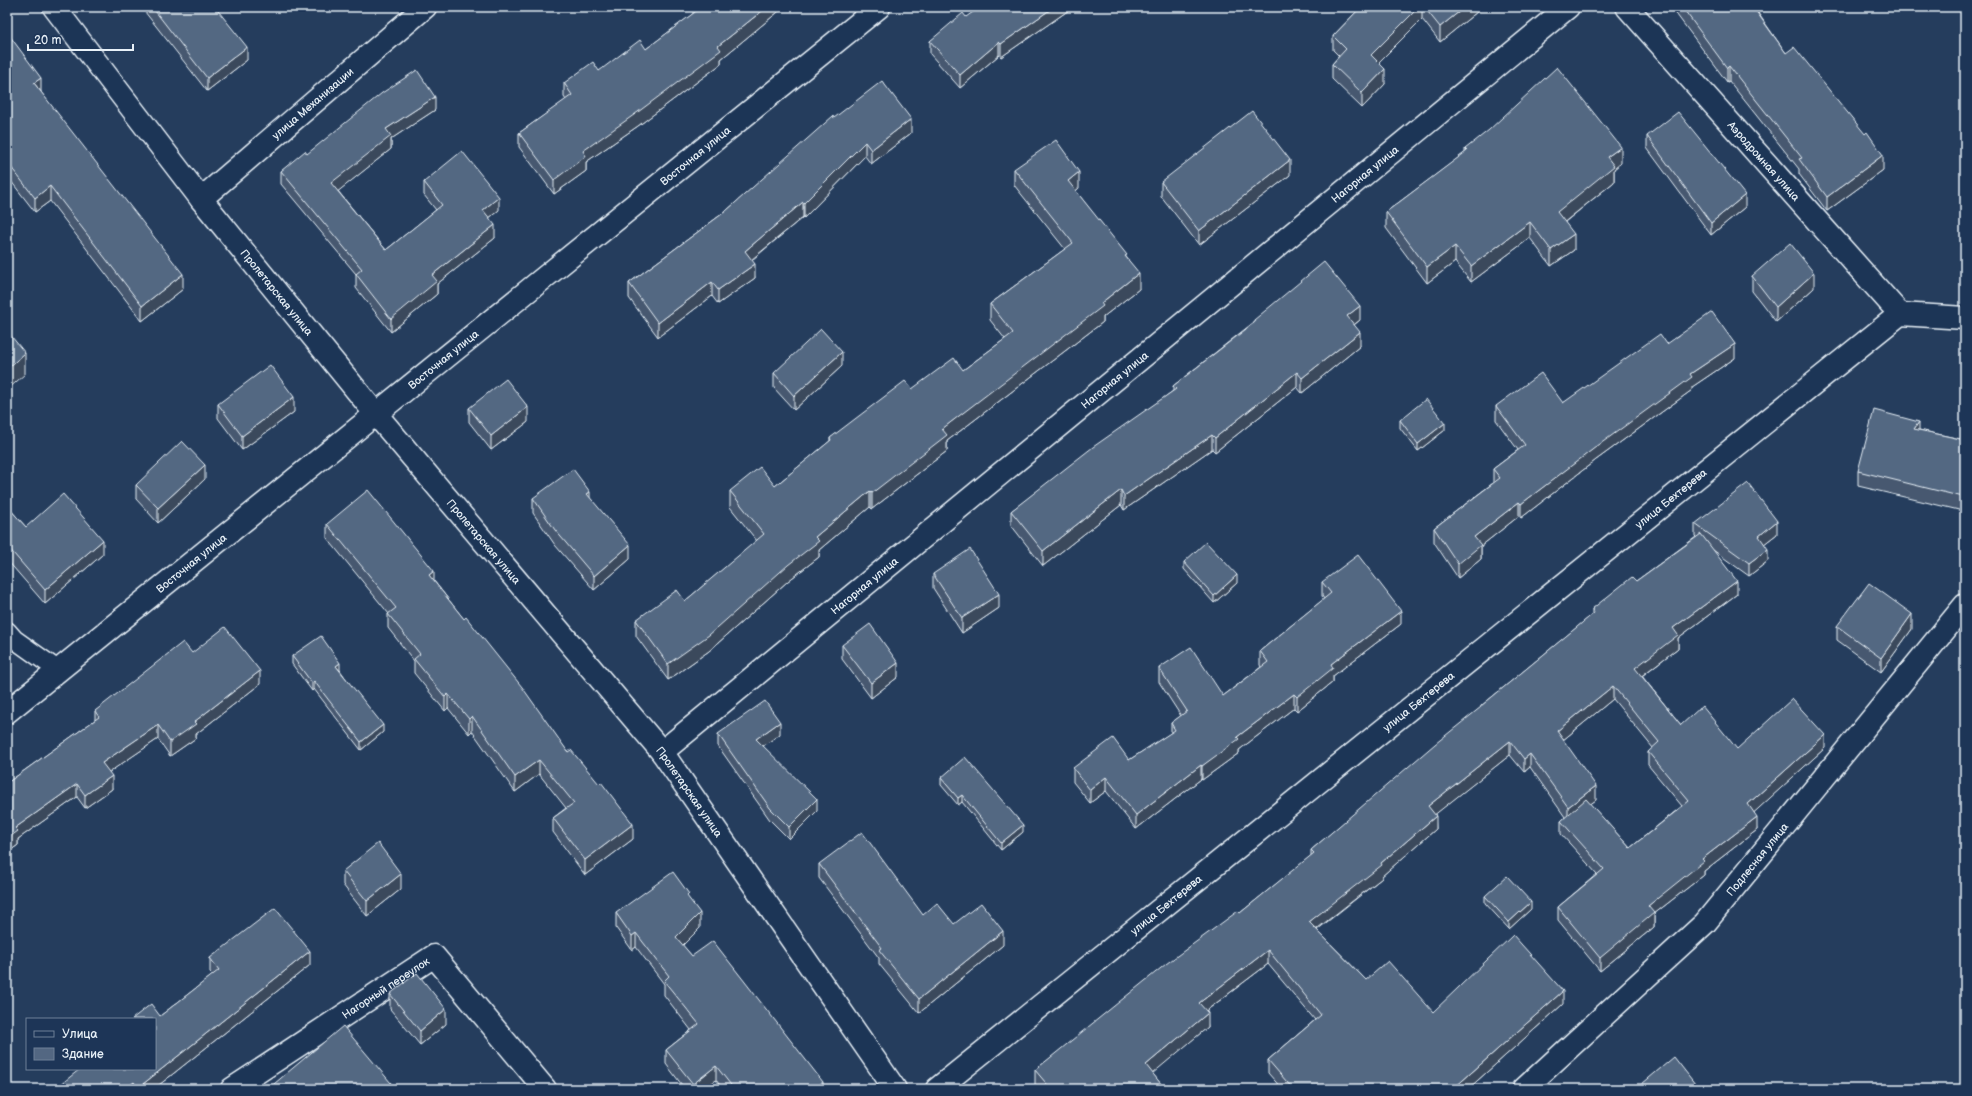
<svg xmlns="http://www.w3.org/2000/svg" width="1972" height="1096" font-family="'Balsamiq Sans',sans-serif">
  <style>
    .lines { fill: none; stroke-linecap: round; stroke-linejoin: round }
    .service-casing { stroke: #e8f1f8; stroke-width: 21 }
    .minor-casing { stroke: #e8f1f8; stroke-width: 25 }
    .tertiary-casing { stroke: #e8f1f8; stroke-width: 25 }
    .service { stroke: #1d3557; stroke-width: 18 }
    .minor { stroke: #1d3557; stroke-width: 22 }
    .tertiary { stroke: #1d3557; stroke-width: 22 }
    .wall { fill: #475970; stroke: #e8f1f8; fill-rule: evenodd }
    .shaded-wall { fill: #3a485b; stroke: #e8f1f8 }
    .building { fill: #536782; stroke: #e8f1f8 }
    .labels { text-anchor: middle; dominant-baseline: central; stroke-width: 3; stroke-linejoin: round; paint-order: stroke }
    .street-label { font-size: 11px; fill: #e8f1f8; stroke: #1d3557 }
  </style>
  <rect width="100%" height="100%" fill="#253d5d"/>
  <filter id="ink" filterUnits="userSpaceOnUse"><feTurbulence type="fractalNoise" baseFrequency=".025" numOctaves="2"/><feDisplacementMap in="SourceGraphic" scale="8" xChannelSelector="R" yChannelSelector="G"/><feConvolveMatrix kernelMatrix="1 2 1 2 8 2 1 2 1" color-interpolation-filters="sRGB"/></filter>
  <g filter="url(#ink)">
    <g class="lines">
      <g class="service-casing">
        <path id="service" d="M7 631 14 639 59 671"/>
      </g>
      <g class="minor-casing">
        <g id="minor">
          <path id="s1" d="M54 7 201 199 375 413 662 752 895 1089"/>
          <path id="s2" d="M1627 7 1900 314"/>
          <path id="s3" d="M201 199 425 7"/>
          <path d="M1900 314 1965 318"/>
          <path id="s4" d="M662 752 1568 7"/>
          <path id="s5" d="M232 1089 434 956 545 1089"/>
          <path id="s6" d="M937 1089 1900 314"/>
          <path id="s7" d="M1524 1089 1705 923 1965 605"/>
        </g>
      </g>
      <g class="tertiary-casing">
        <g id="tertiary">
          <path id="s8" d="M7 712 879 7"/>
        </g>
      </g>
      <use href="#service" class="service"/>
      <use href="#minor" class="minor"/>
      <use href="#tertiary" class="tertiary"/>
    </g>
    <g class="wall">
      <path d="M141 7H215L247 60 207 91Z"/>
      <path d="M693 7H784L721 59V64L638 126 586 162V171L554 194 519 147V133L566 100 564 97V83L599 71 646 49 693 14Z"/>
      <path d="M1072 7V8L1001 57 999 55 960 88 930 54V41L966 17Z"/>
      <path d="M1361 7H1483L1440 42 1422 19 1378 62 1385 84 1362 108 1332 79V64L1339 56 1333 50V36Z"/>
      <path d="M1671 7H1765L1758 13 1786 53 1883 170 1827 211 1799 174V169L1729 81 1727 82Z"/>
      <path d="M7 37 41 92 183 289 142 321 50 201 35 212 7 176Z"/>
      <path d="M435 110 391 139V149L338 191 386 250 436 210 424 195V182L499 210 489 218 495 238 437 284V294L391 332 356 288V274L281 184V171L307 154Z"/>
      <path d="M834 118 911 133 871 164 865 156 804 218 803 217 752 260 755 278 718 304 712 296 658 337 629 298V283L726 211Z"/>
      <path d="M1647 136 1745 207 1711 235 1647 148Z"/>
      <path d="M1465 149 1621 163 1614 169V182L1565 222 1574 250 1551 266 1530 238 1471 282 1455 262 1427 283 1386 228V212L1465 153Z"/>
      <path d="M1014 169 1079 188 1076 191 1127 258 1139 289 1103 317V322L947 441V451L872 509 870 507 819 550V557L788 581 709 651 668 680 636 636V620L685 601 757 541 730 507V491L775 486 830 441V438L912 389 963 370 1005 339 990 320V304L1065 249 1014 185Z"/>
      <path d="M1290 175 1199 245 1161 196V182Z"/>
      <path d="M1752 276 1814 288 1776 322 1752 291Z"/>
      <path d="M1254 320H1360L1354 325 1360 346 1302 393 1297 387 1215 452 1212 449 1124 510 1121 505 1043 566 1011 525V511L1173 391V386L1254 322Z"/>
      <path d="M1667 344 1735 358 1692 387V390L1596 460 1521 518 1519 516 1481 546V559L1458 578 1434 542V528L1493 483V469L1518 450 1496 420V406L1563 403Z"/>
      <path d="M842 366 794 410 774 388V373Z"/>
      <path d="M218 404 294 412 242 450 218 418Z"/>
      <path d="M469 408 528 422 491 450 469 422Z"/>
      <path d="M1400 420 1445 430 1418 451 1400 428Z"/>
      <path d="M1919 430 1965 440 1963 511 1858 486V471Z"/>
      <path d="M205 479 158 523 136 499V485Z"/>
      <path d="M533 498H590L630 559 594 590 555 545 533 513Z"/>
      <path d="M7 506 26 527 103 554 45 604 7 560Z"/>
      <path d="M327 524 434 581 568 752 633 839 585 875 553 832V818L566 808 539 774 515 792 472 731 469 734 448 708 445 711 414 673V661L388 628V614H389L327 538Z"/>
      <path d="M1695 524 1777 534 1764 544 1768 561 1749 576 1713 550 1737 594 1678 638V648L1642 676 1681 725 1737 749 1825 748 1754 812 1757 830 1704 871V875L1654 914V927L1600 971 1558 920V907L1597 874 1561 834V821L1565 817 1530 767 1524 772 1510 755 1435 814 1436 829 1382 876V878L1317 930 1366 980 1433 1012 1563 1004 1468 1089H1282L1268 1073V1060L1315 1020 1268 964 1206 1011 1208 1027 1152 1073 1165 1089H1040L1035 1084V1070L1240 913 1311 856V850L1481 708V706L1592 615V609L1636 581 1696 537 1695 536ZM1613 699 1653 748 1648 752V765L1682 806 1630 848 1590 804 1596 800 1563 740Z"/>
      <path d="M1184 562 1237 583 1214 603 1184 569Z"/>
      <path d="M933 574 999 608 962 633 933 588Z"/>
      <path d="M1322 582 1401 624 1333 676V682L1297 711 1294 708 1239 750V753L1202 780 1201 779 1136 829 1106 791 1090 803 1073 782V768L1129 760 1171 733V723L1181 716 1159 682V668L1223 696 1261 667 1260 665V651L1324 599 1322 596Z"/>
      <path d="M1837 626 1912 629 1881 672 1837 640Z"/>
      <path d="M842 645 898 677 871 698 842 659Z"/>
      <path d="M192 653 260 684 196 734V738L170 756 158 739 109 772 112 789 85 808 77 797 18 839V845L7 853V783L95 720V711Z"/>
      <path d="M292 656 340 670 383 732 361 750 314 689 312 691 292 664Z"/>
      <path d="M718 734H780L763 746 817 811 789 839 770 820 718 746Z"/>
      <path d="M941 778 1023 832 1001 850 962 802 958 805 941 785Z"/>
      <path d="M819 864 923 915 1003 945 919 1013 879 964V958L819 878Z"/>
      <path d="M343 871 401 889 367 916 343 885Z"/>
      <path d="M1485 896 1531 909 1509 929 1485 903Z"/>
      <path d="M689 899 700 928 682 945 692 956 823 1089H723L716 1080 705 1089H685L666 1064V1050L691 1030 664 995V984L636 947 632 950 616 928V913Z"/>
      <path d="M210 958 310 965 154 1089H55L160 1016 213 975 210 972Z"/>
      <path d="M390 994 446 1024 420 1045 390 1009Z"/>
    </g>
    <g class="shaded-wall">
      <path d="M767 7H784L721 59V64L638 126 586 162V171L554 194V180L583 151 718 46Z"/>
      <path d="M1054 7H1072V8L1001 57V44Z"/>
      <path d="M1419 7H1422V19L1371 70V55Z"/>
      <path d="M1465 7H1483L1440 42V27Z"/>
      <path d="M1752 7H1765L1752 19Z"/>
      <path d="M999 42V55L960 88V75Z"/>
      <path d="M247 47V60L207 91V78Z"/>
      <path d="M1729 66V81L1727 82V68Z"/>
      <path d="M1385 69V84L1362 108V93Z"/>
      <path d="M41 78V92L34 83Z"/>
      <path d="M435 97V110L391 139V149L331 197V183L386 129Z"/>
      <path d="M911 119V133L871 164V150Z"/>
      <path d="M865 142V156L804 218V203Z"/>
      <path d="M1621 147V163L1614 169V182L1557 228V212L1607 157Z"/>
      <path d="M1883 155V170L1827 211V197Z"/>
      <path d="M1290 160V175L1199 245V231Z"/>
      <path d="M1079 172V188L1068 197V181Z"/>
      <path d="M50 186V201L35 212V198Z"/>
      <path d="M1745 195V207L1711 235V223Z"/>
      <path d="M499 197V210L483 223V210Z"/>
      <path d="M803 202V217L745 265V251Z"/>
      <path d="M1530 222V238L1471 282V266Z"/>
      <path d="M495 225V238L437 284V294L391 332V319L432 275Z"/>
      <path d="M1574 234V250L1551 266V250Z"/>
      <path d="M1455 246V262L1427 283V267Z"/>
      <path d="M755 264V278L718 304V290Z"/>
      <path d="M1139 273V289L1103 317V322L947 441V451L872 509V493L942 429Z"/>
      <path d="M1814 273V288L1776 322V307Z"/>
      <path d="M183 274V289L142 321V306Z"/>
      <path d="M712 282V296L658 337V323Z"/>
      <path d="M1360 306V320L1347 330V316Z"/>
      <path d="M1360 332V346L1302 393V378Z"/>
      <path d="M1735 344V358L1692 387V390L1596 460 1521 518V504L1690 374Z"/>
      <path d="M842 352V366L794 410V396Z"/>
      <path d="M25 353V374L7 390V369Z"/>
      <path d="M1297 372V387L1215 452V438Z"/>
      <path d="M294 397V412L242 450V436Z"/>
      <path d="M528 407V422L491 450V436Z"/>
      <path d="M1919 422V437L1914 429Z"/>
      <path d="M1445 423V430L1418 451V444Z"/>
      <path d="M1212 435V449L1124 510V496Z"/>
      <path d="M205 465V479L158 523V508Z"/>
      <path d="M1965 486V500L1963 511V497Z"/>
      <path d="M1121 490V505L1043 566V551Z"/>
      <path d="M870 491V507L819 550V557L788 581 709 651 668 680V664L815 537Z"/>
      <path d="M590 492V507L587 494Z"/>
      <path d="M1519 502V516L1481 546V559L1458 578V564L1474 537Z"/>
      <path d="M1777 521V534L1759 548V536Z"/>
      <path d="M103 540V554L45 604V590Z"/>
      <path d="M630 545V559L594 590V576Z"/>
      <path d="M1768 549V561L1749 576V563Z"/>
      <path d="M434 571V585L429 575Z"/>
      <path d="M1237 575V583L1214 603V596Z"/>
      <path d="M1737 581V594L1678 638V648L1635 681V668L1673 628Z"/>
      <path d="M999 594V608L962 633V618Z"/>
      <path d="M1401 611V624L1333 676V682L1297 711V697L1331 664Z"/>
      <path d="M1912 614V629L1881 672V658Z"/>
      <path d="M340 663V671L336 666Z"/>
      <path d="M898 663V677L871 698V683Z"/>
      <path d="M260 671V684L196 734V738L170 756V742L194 722Z"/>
      <path d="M314 681V689L312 691V683Z"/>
      <path d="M1613 686V699L1557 745V731Z"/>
      <path d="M448 694V708L445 711V697Z"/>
      <path d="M1294 694V708L1239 750V753L1202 780V766L1237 737Z"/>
      <path d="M472 716V731L469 734V719Z"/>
      <path d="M780 722V734L756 751V739Z"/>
      <path d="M158 725V739L102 777V763Z"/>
      <path d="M383 725V732L361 750V742Z"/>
      <path d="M1825 735V748L1748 818V804Z"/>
      <path d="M1510 741V755L1428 820V806Z"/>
      <path d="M1530 754V767L1524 772V759Z"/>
      <path d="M539 760V774L515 792V777Z"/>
      <path d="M1201 765V779L1136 829V815Z"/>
      <path d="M112 776V789L85 808V795Z"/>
      <path d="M1106 777V791L1090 803V790Z"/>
      <path d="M77 784V797L18 839V845L7 853V839L15 828Z"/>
      <path d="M1596 786V800L1568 820V807Z"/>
      <path d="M962 795V802L958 805V798Z"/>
      <path d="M817 799V811L789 839V827Z"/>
      <path d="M1436 816V829L1382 876V878L1309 935V922L1381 863Z"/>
      <path d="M1757 817V830L1704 871V875L1654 914V927L1600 971V958L1648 906 1702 859Z"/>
      <path d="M633 824V839L585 875V860Z"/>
      <path d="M1023 825V832L1001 850V843Z"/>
      <path d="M401 874V889L367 916V901Z"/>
      <path d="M1531 902V909L1509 929V922Z"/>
      <path d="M700 913V928L676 952V937Z"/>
      <path d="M1003 931V945L919 1013V999Z"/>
      <path d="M636 933V947L632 950V936Z"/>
      <path d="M1268 950V964L1199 1016V1003Z"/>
      <path d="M310 951V965L154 1089H138V1088Z"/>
      <path d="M1563 991V1004L1468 1089H1453Z"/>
      <path d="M446 1009V1024L420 1045V1031Z"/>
      <path d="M1208 1013V1027L1146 1079V1065Z"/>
      <path d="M716 1066V1080L705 1089H693V1084Z"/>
      <path d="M134 1082V1089H125Z"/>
      <path d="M823 1082V1089H814Z"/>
    </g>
    <g class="building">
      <path d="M152 7H215L247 47 207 78Z"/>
      <path d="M697 7H767L718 46 721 50 638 112 583 151 586 156 554 180 519 133 572 95 564 83 593 62 599 71 640 40 646 49 699 9Z"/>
      <path d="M980 7H1054L1001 44 999 42 960 75 930 41 963 13 966 17Z"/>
      <path d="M1361 7H1419L1371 55 1385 69 1362 93 1332 64 1346 49 1333 36Z"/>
      <path d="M1424 7H1465L1440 27Z"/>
      <path d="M1682 7H1753L1786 53 1794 47 1865 134 1867 132 1883 155 1827 197 1799 159 1802 158 1729 66 1727 68Z"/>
      <path d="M9 35 41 78 34 83 183 274 142 306 50 186 35 198 7 162V134L11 130 7 124V37Z"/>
      <path d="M1557 67 1621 147 1607 157 1614 166 1557 212 1574 234 1551 250 1530 222 1471 266 1455 246 1427 267 1386 212 1467 151 1465 149 1489 130Z"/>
      <path d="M417 70 435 97 386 129 391 136 331 183 386 250 442 205 424 182 462 151 499 197 483 210 495 225 432 275 437 281 391 319 356 274 362 269 281 171 305 151 307 154 382 93Z"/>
      <path d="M882 81 911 119 871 150 865 142 804 203 803 202 745 251 755 264 718 290 712 282 658 323 629 283 726 211 833 116 834 118Z"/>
      <path d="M1252 111 1290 160 1199 231 1161 182Z"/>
      <path d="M1678 112 1745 195 1711 223 1647 136Z"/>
      <path d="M1056 140 1079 172 1068 181 1127 255 1125 256 1139 273 1101 303 1103 306 942 429 947 435 872 493 870 491 815 537 819 541 788 565 709 635 668 664 636 620 677 590 685 601 764 534 730 491 760 467 775 486 831 440 830 438 905 381 912 389 954 358 963 370 1013 333 990 304 1073 243 1014 169Z"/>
      <path d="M1790 243 1814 273 1776 307 1752 276Z"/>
      <path d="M1324 262 1360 306 1347 316 1360 332 1302 378 1297 372 1215 438 1212 435 1124 496 1121 490 1043 551 1011 511 1093 447 1176 389 1173 386 1255 322 1254 320Z"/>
      <path d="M1712 312 1735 344 1690 374 1692 377 1596 447 1521 504 1519 502 1474 537 1481 545 1458 564 1434 528 1500 478 1493 469 1525 445 1496 406 1541 373 1563 403 1660 334 1667 344Z"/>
      <path d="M821 329 842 352 794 396 774 373Z"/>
      <path d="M7 331 25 353 7 369Z"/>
      <path d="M270 365 294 397 242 436 218 404Z"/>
      <path d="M506 379 528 407 491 436 469 408Z"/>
      <path d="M1426 399 1445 423 1418 444 1400 420Z"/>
      <path d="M1874 410 1919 422 1914 429 1965 440V486L1963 497 1858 471Z"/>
      <path d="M182 441 205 465 158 508 136 485Z"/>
      <path d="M573 469 590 492 587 494 630 545 594 576 555 530 533 498Z"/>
      <path d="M1748 483 1777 521 1759 536 1768 549 1749 563 1695 524Z"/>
      <path d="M368 490 434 571 429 575 464 619 466 617 522 687 568 752 571 750 599 784 601 782 633 824 585 860 553 818 574 803 539 760 515 777 472 716 469 719 448 694 445 697 414 659 420 654 388 614 396 608 327 524Z"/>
      <path d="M63 494 103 540 45 590 7 546V506L26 527Z"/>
      <path d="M1701 534 1737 581 1673 628 1678 635 1635 668 1681 725 1702 706 1737 749 1792 699 1825 735 1748 804 1757 817 1702 859 1704 861 1648 906 1654 913 1600 958 1558 907 1604 869 1561 821 1586 799 1630 848 1689 801 1648 752 1659 742 1613 686 1557 731 1596 786 1568 807 1530 754 1524 759 1510 741 1428 806 1436 816 1381 863 1382 865 1309 922 1366 980 1388 961 1433 1012 1513 935 1563 991 1453 1089H1293L1268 1060 1321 1015 1268 950 1199 1003 1208 1013 1146 1065 1165 1089H1051L1035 1070 1166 964 1238 911 1240 913 1314 853 1311 850 1435 744 1481 707V706L1594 613 1592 609 1632 577 1636 581Z"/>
      <path d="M1206 542 1237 575 1214 596 1184 562Z"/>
      <path d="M970 549 999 594 962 618 933 574Z"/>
      <path d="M1358 555 1401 611 1331 664 1333 668 1297 697 1294 694 1237 737 1239 739 1202 766 1201 765 1136 815 1106 777 1090 790 1073 768 1113 738 1129 760 1175 730 1171 723 1187 711 1159 668 1191 647 1223 696 1268 662 1260 651 1331 593 1322 582Z"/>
      <path d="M1869 583 1912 614 1881 658 1837 626Z"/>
      <path d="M870 624 898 663 871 683 842 645Z"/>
      <path d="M225 627 260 671 194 722 196 724 170 742 158 725 102 763 112 776 85 795 77 784 15 828 18 831 7 839V783L99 717 95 711 183 642 192 653Z"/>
      <path d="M321 636 340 663 336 666 383 725 361 742 314 681 312 683 292 656Z"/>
      <path d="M765 701 780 722 756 739 817 799 789 827 770 808 718 734Z"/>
      <path d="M965 757 1023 825 1001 843 962 795 958 798 941 778Z"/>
      <path d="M862 832 923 915 937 903 954 924 981 903 1003 931 919 999 879 950 882 948 819 864Z"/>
      <path d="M378 843 401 874 367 901 343 871Z"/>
      <path d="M673 872 689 894 687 896 700 913 676 937 692 956 713 941 823 1082 814 1089H734L716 1066 693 1084 666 1050 699 1024 664 981 669 976 636 933 632 936 616 913Z"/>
      <path d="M1507 876 1531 902 1509 922 1485 896Z"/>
      <path d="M275 908 310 951 138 1088 134 1082 125 1089H55L80 1069H155V1019H132L151 1004 160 1016 219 970 210 958Z"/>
      <path d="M417 973 446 1009 420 1031 390 994Z"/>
      <path d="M343 1026 396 1089H268Z"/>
      <path d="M1674 1057 1699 1089H1636Z"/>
      <path d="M265 1086 268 1089H261Z"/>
    </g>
  </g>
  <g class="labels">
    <g class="street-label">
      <text stroke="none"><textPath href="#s3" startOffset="147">улица Механизации</textPath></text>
      <text stroke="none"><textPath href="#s8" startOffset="885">Восточная улица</textPath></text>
      <text stroke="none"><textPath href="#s2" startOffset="206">Аэродромная улица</textPath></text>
      <text stroke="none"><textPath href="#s4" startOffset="910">Нагорная улица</textPath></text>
      <text stroke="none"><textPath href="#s1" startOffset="362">Пролетарская улица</textPath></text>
      <text stroke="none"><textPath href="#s8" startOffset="561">Восточная улица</textPath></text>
      <text stroke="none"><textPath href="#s4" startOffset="586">Нагорная улица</textPath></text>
      <text stroke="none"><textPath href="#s6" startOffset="942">улица Бехтерева</textPath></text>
      <text stroke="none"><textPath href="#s1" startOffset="686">Пролетарская улица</textPath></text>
      <text stroke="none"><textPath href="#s8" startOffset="237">Восточная улица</textPath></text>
      <text stroke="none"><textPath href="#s4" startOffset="262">Нагорная улица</textPath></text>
      <text stroke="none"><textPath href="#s6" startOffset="618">улица Бехтерева</textPath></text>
      <text stroke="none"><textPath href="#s1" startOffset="1010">Пролетарская улица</textPath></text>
      <text stroke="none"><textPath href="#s7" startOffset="328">Подлесная улица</textPath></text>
      <text stroke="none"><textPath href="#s6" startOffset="294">улица Бехтерева</textPath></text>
      <text stroke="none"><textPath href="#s5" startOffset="184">Нагорный переулок</textPath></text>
    </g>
  </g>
  <rect width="1972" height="1096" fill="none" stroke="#1d3557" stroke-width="24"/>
  <rect x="12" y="12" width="1948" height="1072" fill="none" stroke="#e8f1f8" stroke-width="1.5" filter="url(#ink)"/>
  <rect x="26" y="1018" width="130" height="52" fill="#1d3557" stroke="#6e8097"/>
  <rect x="34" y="1031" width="20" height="6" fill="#1d3557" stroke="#6e8097"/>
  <text x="62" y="1038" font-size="12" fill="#e8f1f8">Улица</text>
  <rect x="34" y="1048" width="20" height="12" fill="#536782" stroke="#6e8097"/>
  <text x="62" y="1058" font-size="12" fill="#e8f1f8">Здание</text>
  <path d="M28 44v6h105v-6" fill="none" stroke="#e8f1f8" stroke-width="2"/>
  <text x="34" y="44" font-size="12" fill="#e8f1f8" stroke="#1d3557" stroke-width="3" paint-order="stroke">20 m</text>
</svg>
